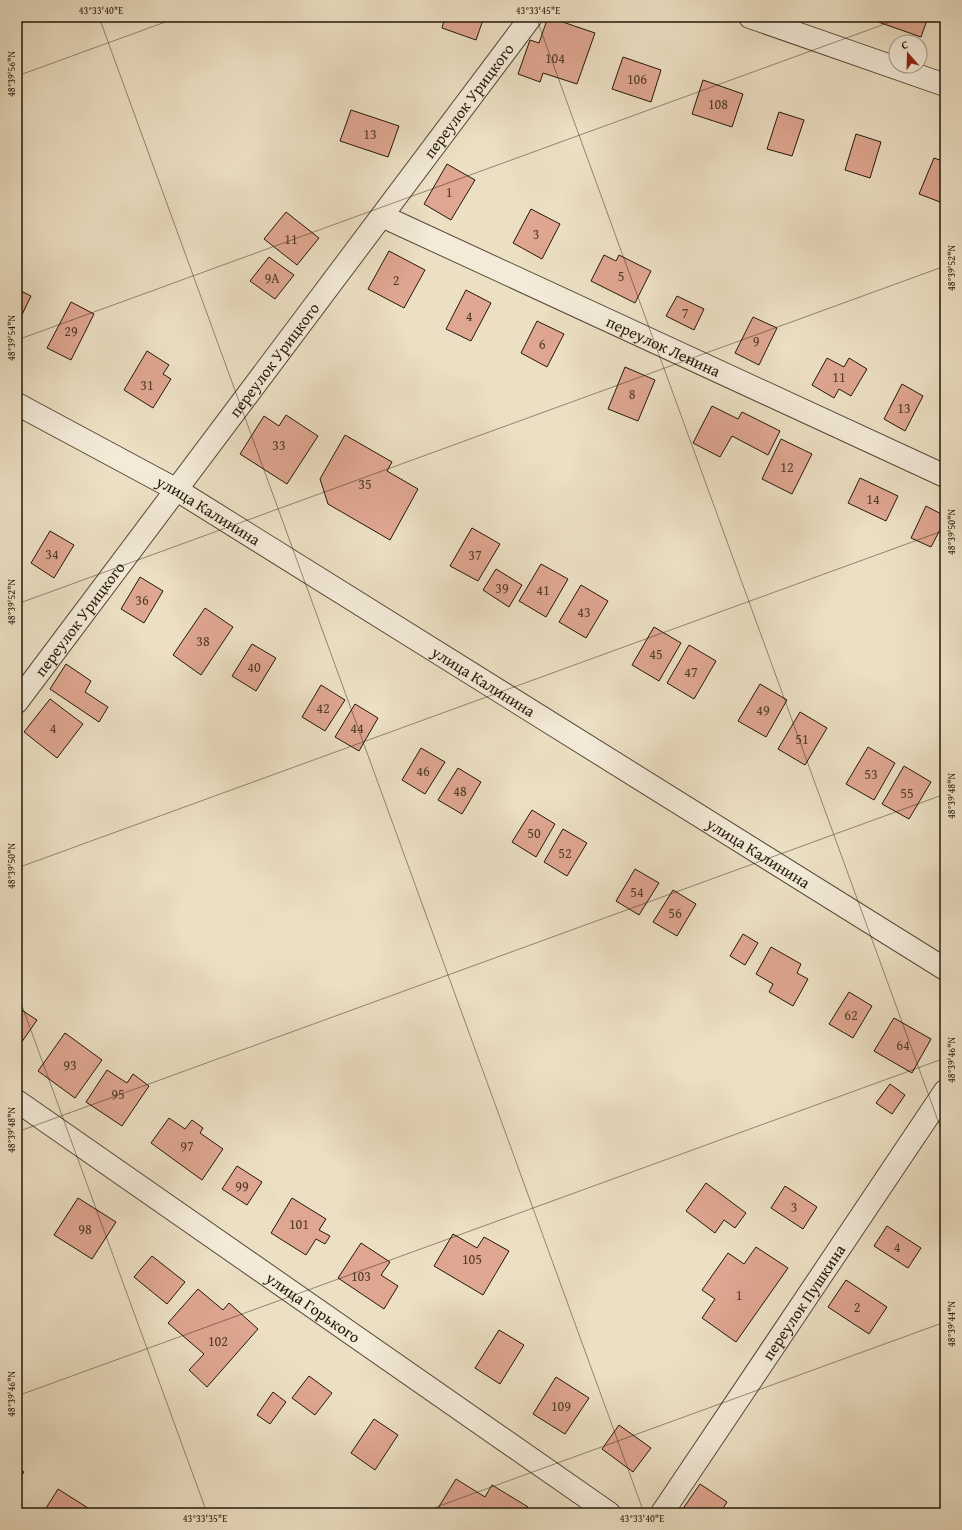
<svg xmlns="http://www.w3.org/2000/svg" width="962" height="1530" font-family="'Gentium Book Plus',serif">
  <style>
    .building { fill: #dfa691; stroke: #231808 }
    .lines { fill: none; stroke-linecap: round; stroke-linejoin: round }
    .minor-casing { stroke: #554a37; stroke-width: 24 }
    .minor { stroke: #f3ead8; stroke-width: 22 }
    .ticks { fill: none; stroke: #231808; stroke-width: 1; stroke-opacity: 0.45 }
    .labels { text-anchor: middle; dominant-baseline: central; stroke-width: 4; stroke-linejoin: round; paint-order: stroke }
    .number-label { font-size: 14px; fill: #523c2a }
    .street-label { font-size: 16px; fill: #231808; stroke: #f3ead8 }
    .neatline { fill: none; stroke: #231808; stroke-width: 1.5 }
    .ticks-label { font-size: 10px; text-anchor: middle; fill: #231808 }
  </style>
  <rect width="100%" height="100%" fill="#ecdfc3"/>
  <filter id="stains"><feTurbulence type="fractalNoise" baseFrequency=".005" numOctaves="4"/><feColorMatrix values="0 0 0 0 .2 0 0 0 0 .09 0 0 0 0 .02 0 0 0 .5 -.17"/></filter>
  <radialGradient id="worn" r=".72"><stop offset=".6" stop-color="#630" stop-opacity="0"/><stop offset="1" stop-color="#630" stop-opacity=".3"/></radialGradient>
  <g class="building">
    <path d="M445 17H484L476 40 442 28Z"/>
    <path d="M548 17 595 33 577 84 543 73 540 82 518 74 530 40 539 43Z"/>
    <path d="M864 17H928L921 37Z"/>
    <path d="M623 57 661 70 651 102 612 89Z"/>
    <path d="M703 80 743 94 732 127 692 114Z"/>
    <path d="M351 110 399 126 388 157 340 141Z"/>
    <path d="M779 112 804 120 792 156 767 149Z"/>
    <path d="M856 134 881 142 870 178 845 170Z"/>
    <path d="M934 158 945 162V192L940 202 919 194Z"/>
    <path d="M447 164 475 180 451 220 424 204Z"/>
    <path d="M531 209 560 224 542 259 513 243Z"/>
    <path d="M286 212 319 238 297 265 264 239Z"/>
    <path d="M389 251 425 270 404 308 368 289Z"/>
    <path d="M604 255 616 261 619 255 651 271 635 303 591 281Z"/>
    <path d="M269 257 294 275 275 299 250 281Z"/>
    <path d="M17 289 31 296 17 325Z"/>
    <path d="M466 290 491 303 471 341 446 329Z"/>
    <path d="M677 296 704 309 694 330 666 316Z"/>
    <path d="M71 302 94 314 71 360 47 348Z"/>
    <path d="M753 317 777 328 759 365 735 353Z"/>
    <path d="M537 321 564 334 547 367 521 353Z"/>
    <path d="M147 351 169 365 163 374 171 379 153 408 124 390Z"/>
    <path d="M827 358 844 367 849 358 867 369 851 396 839 389 834 398 812 385Z"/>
    <path d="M625 367 655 380 638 421 608 409Z"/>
    <path d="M902 384 923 396 905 431 884 419Z"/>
    <path d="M712 406 738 419 742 412 780 431 768 455 732 436 720 457 693 443Z"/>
    <path d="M286 415 318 436 287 484 240 454 264 416 279 426Z"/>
    <path d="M345 435 392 462 387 471 418 489 390 540 328 504 320 479Z"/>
    <path d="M781 439 812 454 792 494 762 479Z"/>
    <path d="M860 478 898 496 886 521 848 503Z"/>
    <path d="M926 506 945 516V520L931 547 911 538Z"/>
    <path d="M472 528 500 544 478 581 450 566Z"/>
    <path d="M50 531 74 545 54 578 31 563Z"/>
    <path d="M541 564 568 579 546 617 519 601Z"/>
    <path d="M496 569 522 585 509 607 483 590Z"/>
    <path d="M140 577 163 591 144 623 121 609Z"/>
    <path d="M581 585 608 601 586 638 559 622Z"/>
    <path d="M205 608 233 627 201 675 173 655Z"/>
    <path d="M654 627 681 643 659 681 632 665Z"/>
    <path d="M252 644 276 658 256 691 232 676Z"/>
    <path d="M689 645 716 661 694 699 667 683Z"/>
    <path d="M66 664 91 681 85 692 108 707 99 722 50 689Z"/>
    <path d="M760 684 787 700 766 737 738 721Z"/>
    <path d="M321 685 345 700 325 731 302 717Z"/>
    <path d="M50 699 83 724 57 758 24 732Z"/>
    <path d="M355 704 378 718 359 751 335 737Z"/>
    <path d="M800 712 827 728 805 765 778 749Z"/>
    <path d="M868 747 895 763 874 800 846 784Z"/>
    <path d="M421 748 445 762 425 794 402 780Z"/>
    <path d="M904 766 931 782 909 819 882 804Z"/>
    <path d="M458 768 481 782 462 814 438 800Z"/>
    <path d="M532 810 555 824 536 857 512 842Z"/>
    <path d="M563 829 587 843 567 876 544 862Z"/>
    <path d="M635 869 659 883 639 915 616 901Z"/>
    <path d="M673 890 696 904 677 936 653 922Z"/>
    <path d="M743 934 758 943 745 965 730 956Z"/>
    <path d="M771 947 801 964 797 973 808 979 793 1006 769 992 773 984 756 974Z"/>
    <path d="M849 992 872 1006 853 1038 829 1024Z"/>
    <path d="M17 1007 37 1020 17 1049Z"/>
    <path d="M894 1018 931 1039 912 1073 874 1051Z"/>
    <path d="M65 1033 102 1060 75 1098 38 1071Z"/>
    <path d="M107 1070 127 1083 133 1074 149 1086 122 1126 86 1102Z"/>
    <path d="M890 1084 905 1095 892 1114 876 1103Z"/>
    <path d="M169 1118 185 1129 192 1120 203 1128 200 1133 223 1149 202 1180 151 1143Z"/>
    <path d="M237 1166 262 1182 247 1205 222 1189Z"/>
    <path d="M706 1183 746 1213 735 1228 724 1220 715 1233 686 1211Z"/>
    <path d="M785 1186 817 1207 803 1229 771 1208Z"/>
    <path d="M78 1198 116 1222 92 1259 54 1235Z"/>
    <path d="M292 1198 326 1219 319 1230 330 1236 325 1244 316 1239 306 1255 271 1233Z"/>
    <path d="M887 1226 921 1248 908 1268 874 1246Z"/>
    <path d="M453 1234 477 1248 484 1237 509 1251 483 1295 434 1266Z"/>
    <path d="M361 1243 390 1262 381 1275 398 1286 384 1309 338 1278Z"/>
    <path d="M756 1247 788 1268 736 1342 702 1318 715 1299 702 1290 728 1253 744 1264Z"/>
    <path d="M152 1256 185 1282 167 1304 134 1277Z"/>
    <path d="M846 1280 887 1307 869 1334 828 1307Z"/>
    <path d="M198 1289 223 1310 229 1303 258 1329 207 1387 189 1370 204 1354 168 1323Z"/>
    <path d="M499 1330 524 1345 500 1384 475 1368Z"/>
    <path d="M309 1376 332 1393 315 1415 292 1398Z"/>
    <path d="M556 1377 589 1398 565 1434 533 1414Z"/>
    <path d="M273 1392 286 1402 270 1424 257 1415Z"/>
    <path d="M374 1419 398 1435 375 1470 351 1453Z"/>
    <path d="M619 1425 651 1448 633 1472 602 1449Z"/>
    <path d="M17 1468 24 1472 17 1482Z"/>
    <path d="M456 1479 485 1497 492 1485 528 1507 524 1513H435Z"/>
    <path d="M700 1484 727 1502 720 1513H680Z"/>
    <path d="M58 1489 96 1513H43Z"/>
  </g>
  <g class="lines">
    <g class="minor-casing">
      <g id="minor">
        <path d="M750 17 945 85"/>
        <path id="s1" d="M382 216 945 476"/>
        <path id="s2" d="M17 404 177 490 945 969"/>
        <path id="s3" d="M17 702 531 17"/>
        <path id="s4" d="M17 1101 609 1513"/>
        <path id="s5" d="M662 1513 945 1091"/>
      </g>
    </g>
    <use href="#minor" class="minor"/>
  </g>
  <path class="ticks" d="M99 17 644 1513M536 17 945 1140M17 76 179 17M17 340 904 17M17 604 945 266M17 868 945 530M17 992 207 1513M17 1132 945 794M17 1396 945 1058M420 1513 945 1322"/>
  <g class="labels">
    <g class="number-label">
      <text x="555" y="58">104</text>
      <text x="637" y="79">106</text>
      <text x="718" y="104">108</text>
      <text x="370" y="134">13</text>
      <text x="449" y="192">1</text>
      <text x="536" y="234">3</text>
      <text x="291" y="239">11</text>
      <text x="621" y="276">5</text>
      <text x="272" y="278">9А</text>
      <text x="396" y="280">2</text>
      <text x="685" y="313">7</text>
      <text x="469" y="316">4</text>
      <text x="71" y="331">29</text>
      <text x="756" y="341">9</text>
      <text x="542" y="344">6</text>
      <text x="839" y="377">11</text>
      <text x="147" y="385">31</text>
      <text x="632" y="394">8</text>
      <text x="904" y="408">13</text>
      <text x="279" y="445">33</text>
      <text x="787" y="467">12</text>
      <text x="365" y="484">35</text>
      <text x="873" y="499">14</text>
      <text x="52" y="554">34</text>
      <text x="475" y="555">37</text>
      <text x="502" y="588">39</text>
      <text x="543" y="590">41</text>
      <text x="142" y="600">36</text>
      <text x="584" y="612">43</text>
      <text x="203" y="641">38</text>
      <text x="656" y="654">45</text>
      <text x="254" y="667">40</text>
      <text x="691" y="672">47</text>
      <text x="323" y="708">42</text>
      <text x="763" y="710">49</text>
      <text x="53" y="728">4</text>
      <text x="357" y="728">44</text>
      <text x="802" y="739">51</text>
      <text x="423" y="771">46</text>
      <text x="871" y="774">53</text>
      <text x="460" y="791">48</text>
      <text x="907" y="793">55</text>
      <text x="534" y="833">50</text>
      <text x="565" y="853">52</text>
      <text x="637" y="892">54</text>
      <text x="675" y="913">56</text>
      <text x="851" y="1015">62</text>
      <text x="903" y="1045">64</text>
      <text x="70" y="1065">93</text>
      <text x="118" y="1094">95</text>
      <text x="187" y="1146">97</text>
      <text x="242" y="1186">99</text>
      <text x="794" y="1207">3</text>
      <text x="299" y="1224">101</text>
      <text x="85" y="1229">98</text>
      <text x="897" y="1247">4</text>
      <text x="472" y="1259">105</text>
      <text x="361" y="1276">103</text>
      <text x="739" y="1295">1</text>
      <text x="857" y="1307">2</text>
      <text x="218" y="1341">102</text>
      <text x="561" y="1406">109</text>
    </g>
    <g class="street-label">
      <text stroke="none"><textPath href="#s3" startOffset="752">переулок Урицкого</textPath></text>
      <text stroke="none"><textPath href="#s1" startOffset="310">переулок Ленина</textPath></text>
      <text stroke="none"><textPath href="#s3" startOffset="428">переулок Урицкого</textPath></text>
      <text stroke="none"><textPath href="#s2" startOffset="219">улица Калинина</textPath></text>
      <text stroke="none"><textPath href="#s3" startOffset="104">переулок Урицкого</textPath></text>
      <text stroke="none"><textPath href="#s2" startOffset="543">улица Калинина</textPath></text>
      <text stroke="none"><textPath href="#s2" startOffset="867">улица Калинина</textPath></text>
      <text stroke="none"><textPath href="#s5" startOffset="254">переулок Пушкина</textPath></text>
      <text stroke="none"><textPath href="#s4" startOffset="361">улица Горького</textPath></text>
    </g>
  </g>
  <rect width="962" height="1530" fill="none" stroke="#ecdfc3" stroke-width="44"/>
  <g transform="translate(908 54) rotate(340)"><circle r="19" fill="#f3ead8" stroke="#a09685"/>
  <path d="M0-3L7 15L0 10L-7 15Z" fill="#8f2418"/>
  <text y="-6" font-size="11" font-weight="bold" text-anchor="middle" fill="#231808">С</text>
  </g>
  <rect x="22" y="22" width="918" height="1486" class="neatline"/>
  <g class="ticks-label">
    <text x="101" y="14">43°33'40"E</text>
    <text x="538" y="14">43°33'45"E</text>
    <text transform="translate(11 74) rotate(-90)" y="4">48°39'56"N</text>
    <text transform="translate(951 268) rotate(-90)" y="4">48°39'52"N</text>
    <text transform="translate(11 338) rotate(-90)" y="4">48°39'54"N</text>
    <text transform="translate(951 532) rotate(-90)" y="4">48°39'50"N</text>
    <text transform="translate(11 602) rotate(-90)" y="4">48°39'52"N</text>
    <text transform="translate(951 796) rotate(-90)" y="4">48°39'48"N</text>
    <text transform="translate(11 866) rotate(-90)" y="4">48°39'50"N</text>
    <text transform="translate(951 1060) rotate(-90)" y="4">48°39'46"N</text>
    <text transform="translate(11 1130) rotate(-90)" y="4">48°39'48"N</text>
    <text transform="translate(951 1324) rotate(-90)" y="4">48°39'44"N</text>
    <text transform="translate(11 1394) rotate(-90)" y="4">48°39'46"N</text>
    <text x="205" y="1522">43°33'35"E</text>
    <text x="642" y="1522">43°33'40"E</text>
  </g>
  <rect width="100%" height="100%" filter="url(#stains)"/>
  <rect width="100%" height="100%" fill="url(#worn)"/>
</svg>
